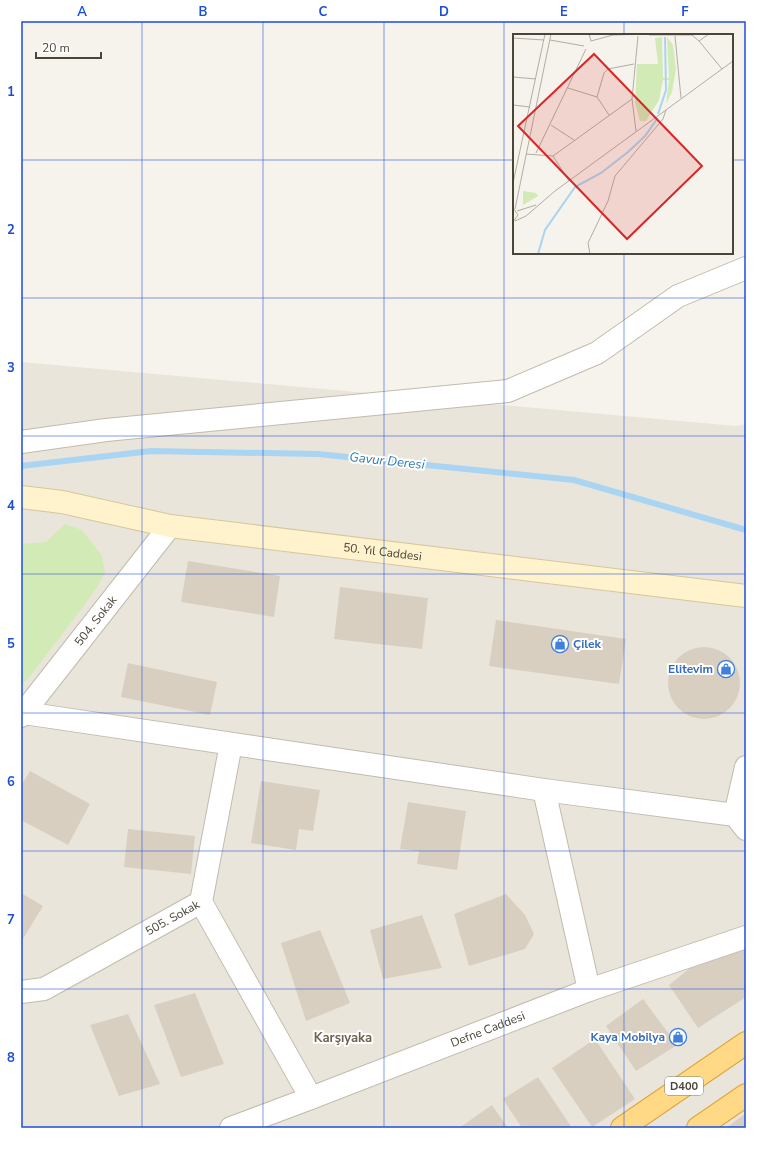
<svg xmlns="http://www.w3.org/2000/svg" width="767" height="1149" font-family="'Nunito Sans',sans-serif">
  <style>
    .residential { fill: #eae5da }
    .green { fill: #d2eab5 }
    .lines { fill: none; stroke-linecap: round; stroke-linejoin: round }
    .stream { stroke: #a9d4f2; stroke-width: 6 }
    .building { fill: #d8cfc1 }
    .minor-casing { stroke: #c2bbae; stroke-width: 24 }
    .secondary-casing { stroke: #d6c79b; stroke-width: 24 }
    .trunk-casing { stroke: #e0a43c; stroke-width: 24 }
    .minor { stroke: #fff; stroke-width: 22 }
    .secondary { stroke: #fff3cd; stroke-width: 22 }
    .trunk { stroke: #ffd985; stroke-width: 22 }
    .grid { fill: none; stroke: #1d4ed8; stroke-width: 1; stroke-opacity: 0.55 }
    .labels { text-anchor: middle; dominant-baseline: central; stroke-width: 4; stroke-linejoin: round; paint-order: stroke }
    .shield { fill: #fff; stroke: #817c74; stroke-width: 1 }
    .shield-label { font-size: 11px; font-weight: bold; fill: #4b4439 }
    .street-label { font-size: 12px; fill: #4b4439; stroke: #fff }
    .shop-label { font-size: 12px; font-weight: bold; fill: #366cbe; stroke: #fff; text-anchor: end }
    .water-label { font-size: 13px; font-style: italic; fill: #2e7ab2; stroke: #fff }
    .neighbourhood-label { font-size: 13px; font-weight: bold; fill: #6e6250; stroke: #fff }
    .inset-river { fill: none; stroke: #a9d4f2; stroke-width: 2 }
    .inset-road { fill: none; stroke: #b2ada4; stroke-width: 1 }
    .view { fill: #d62828; fill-opacity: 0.15; stroke: #d62828; stroke-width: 2 }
    .inset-edge { fill: none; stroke: #4b4439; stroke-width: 2 }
    .neatline { fill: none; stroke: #1d4ed8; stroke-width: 1.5 }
    .grid-label { font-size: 13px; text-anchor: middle; font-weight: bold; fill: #1d4ed8 }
  </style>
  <rect width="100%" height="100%" fill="#f6f3ec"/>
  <path class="residential" d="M21 362 736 426 746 424V1128H21Z"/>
  <path class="green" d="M65 524 82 530 102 556 105 572 97 587 83 607 31 675 21 686V544L46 542Z"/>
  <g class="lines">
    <path class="stream" d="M21 466 151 451 318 454 574 480 746 530"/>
  </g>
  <g class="building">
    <path d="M188 561 280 576 274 617 181 602Z"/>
    <path d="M340 587 428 598 422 649 334 639Z"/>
    <path d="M496 620 626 639 619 684 489 666Z"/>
    <circle cx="704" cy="683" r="36"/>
    <path d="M128 663 217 682 210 715 121 697Z"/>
    <path d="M30 771 90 804 68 845 21 820V786Z"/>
    <path d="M261 781 320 790 313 831 299 829 296 850 251 843Z"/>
    <path d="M408 802 466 811 457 870 417 864 419 851 400 849Z"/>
    <path d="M128 829 195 836 191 874 124 867Z"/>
    <path d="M21 893 43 906 21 942Z"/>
    <path d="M506 894 525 915 534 934 525 949 469 966 454 914Z"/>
    <path d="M422 915 442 968 383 979 370 930Z"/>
    <path d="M320 930 350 1003 306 1021 281 943Z"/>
    <path d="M746 946V997L698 1028 669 985 694 965Z"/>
    <path d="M195 993 224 1064 181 1077 154 1005Z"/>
    <path d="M643 999 677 1045 636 1071 606 1026Z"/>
    <path d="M128 1014 160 1084 119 1096 90 1025Z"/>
    <path d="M595 1039 635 1099 592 1127 552 1068Z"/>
    <path d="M538 1077 572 1128H522L503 1099Z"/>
    <path d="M492 1105 508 1128H459Z"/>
    <path d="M746 1113V1128H726Z"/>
  </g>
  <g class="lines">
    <g class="minor-casing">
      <g id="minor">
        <path d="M21 442 106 430 508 391 597 353 678 296 746 268"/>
        <path d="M24 713 544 790 735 815 746 829"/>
        <path id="s1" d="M21 716 170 526"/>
        <path d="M544 790 589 990"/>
        <path d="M735 815 746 767"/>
        <path d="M201 902 311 1098"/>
        <path id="s2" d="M21 992 44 989 201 902 231 744"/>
        <path id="s3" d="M231 1128 311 1098 589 990 746 937"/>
      </g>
    </g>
    <g class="secondary-casing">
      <g id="secondary">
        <path id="s4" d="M21 497 62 502 170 526 746 596"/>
      </g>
    </g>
    <g class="trunk-casing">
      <g id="trunk">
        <path d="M622 1128 746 1043"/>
        <path d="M698 1128 746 1095"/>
      </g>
    </g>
    <use href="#minor" class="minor"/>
    <use href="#secondary" class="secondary"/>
    <use href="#trunk" class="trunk"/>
  </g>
  <path class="grid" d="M142 21V1128M263 21V1128M384 21V1128M504 21V1128M624 21V35M21 160H514M732 160H746M624 253V1128M21 298H746M21 436H746M21 574H746M21 713H746M21 851H746M21 989H746"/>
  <defs>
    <g id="shop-ring" transform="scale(0.9)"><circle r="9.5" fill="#fff" stroke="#3f7fe0" stroke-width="1.5"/><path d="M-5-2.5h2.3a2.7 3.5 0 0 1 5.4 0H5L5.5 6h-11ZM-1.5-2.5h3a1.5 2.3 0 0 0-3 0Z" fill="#3f7fe0"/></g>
  </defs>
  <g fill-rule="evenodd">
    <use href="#shop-ring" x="560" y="644"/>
    <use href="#shop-ring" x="726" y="669"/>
    <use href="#shop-ring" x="678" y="1037"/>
  </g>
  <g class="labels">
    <rect class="shield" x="665" y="1077" width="38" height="18" rx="3"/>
    <g class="shield-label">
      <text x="684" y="1086">D400</text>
    </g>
    <g class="street-label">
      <text stroke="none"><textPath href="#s4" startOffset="366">50. Yıl Caddesi</textPath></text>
      <text stroke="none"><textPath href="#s1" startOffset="121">504. Sokak</textPath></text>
      <text stroke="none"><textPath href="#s2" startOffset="170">505. Sokak</textPath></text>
      <text stroke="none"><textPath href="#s3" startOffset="275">Defne Caddesi</textPath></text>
    </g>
    <g class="shop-label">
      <text x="573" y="644" text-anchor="start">Çilek</text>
      <text x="713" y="669">Elitevim</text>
      <text x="665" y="1037">Kaya Mobilya</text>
    </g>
    <g class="water-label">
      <text transform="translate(387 461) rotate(6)">Gavur Deresi</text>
    </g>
    <g class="neighbourhood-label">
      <text x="343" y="1038">Karşıyaka</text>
    </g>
  </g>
  <g transform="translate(513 34)">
    <rect width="220" height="220" fill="#f6f3ec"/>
    <path d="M149 3 150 44H156L154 3 160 11 163 35 159 58 153 70 156 46H150L146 66 133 87H127L122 69 124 30H145L142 4ZM10 157 23 159 25 162 10 171Z" fill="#d2eab5"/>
    <path class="inset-river" d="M145 80 153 56 152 3M25 220 32 196 62 153 88 139 115 118 132 102 144 85"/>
    <path class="inset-road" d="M76 0 78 7 100 1 136 0M136 1H179L186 7 209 35M162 2 168 64M0 4 31 6M37 6 71 12M186 7 196 0M0 43 23 45M55 54 84 63M0 71 17 73M96 81 84 63 91 39 95 35 121 30M38 91 61 106M123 97 119 65 125 2M23 119 73 15M13 120 40 122 119 65M40 122 56 147M0 149 32 0M2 175 38 0M4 177 23 171M2 187 13 182 42 157 220 27M0 188 5 181 0 174M77 220 75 209 95 167 102 142 150 85 153 76"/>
    <path class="view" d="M81 20 189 132 114 205 5 92Z"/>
    <rect width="220" height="220" class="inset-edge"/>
  </g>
  <rect width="767" height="1149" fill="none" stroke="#ffffff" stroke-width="44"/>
  <path d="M36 52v6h65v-6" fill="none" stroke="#4b4439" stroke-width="2"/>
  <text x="42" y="52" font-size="12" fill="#4b4439" stroke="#ffffff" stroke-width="3" paint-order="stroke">20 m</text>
  <rect x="22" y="22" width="723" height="1105" class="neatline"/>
  <g class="grid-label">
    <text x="82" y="16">A</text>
    <text x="203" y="16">B</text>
    <text x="323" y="16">C</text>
    <text x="444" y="16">D</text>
    <text x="564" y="16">E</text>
    <text x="685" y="16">F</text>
    <text x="11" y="96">1</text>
    <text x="11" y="234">2</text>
    <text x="11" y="372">3</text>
    <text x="11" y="510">4</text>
    <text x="11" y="648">5</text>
    <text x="11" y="786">6</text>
    <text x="11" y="924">7</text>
    <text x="11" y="1062">8</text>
  </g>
</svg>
